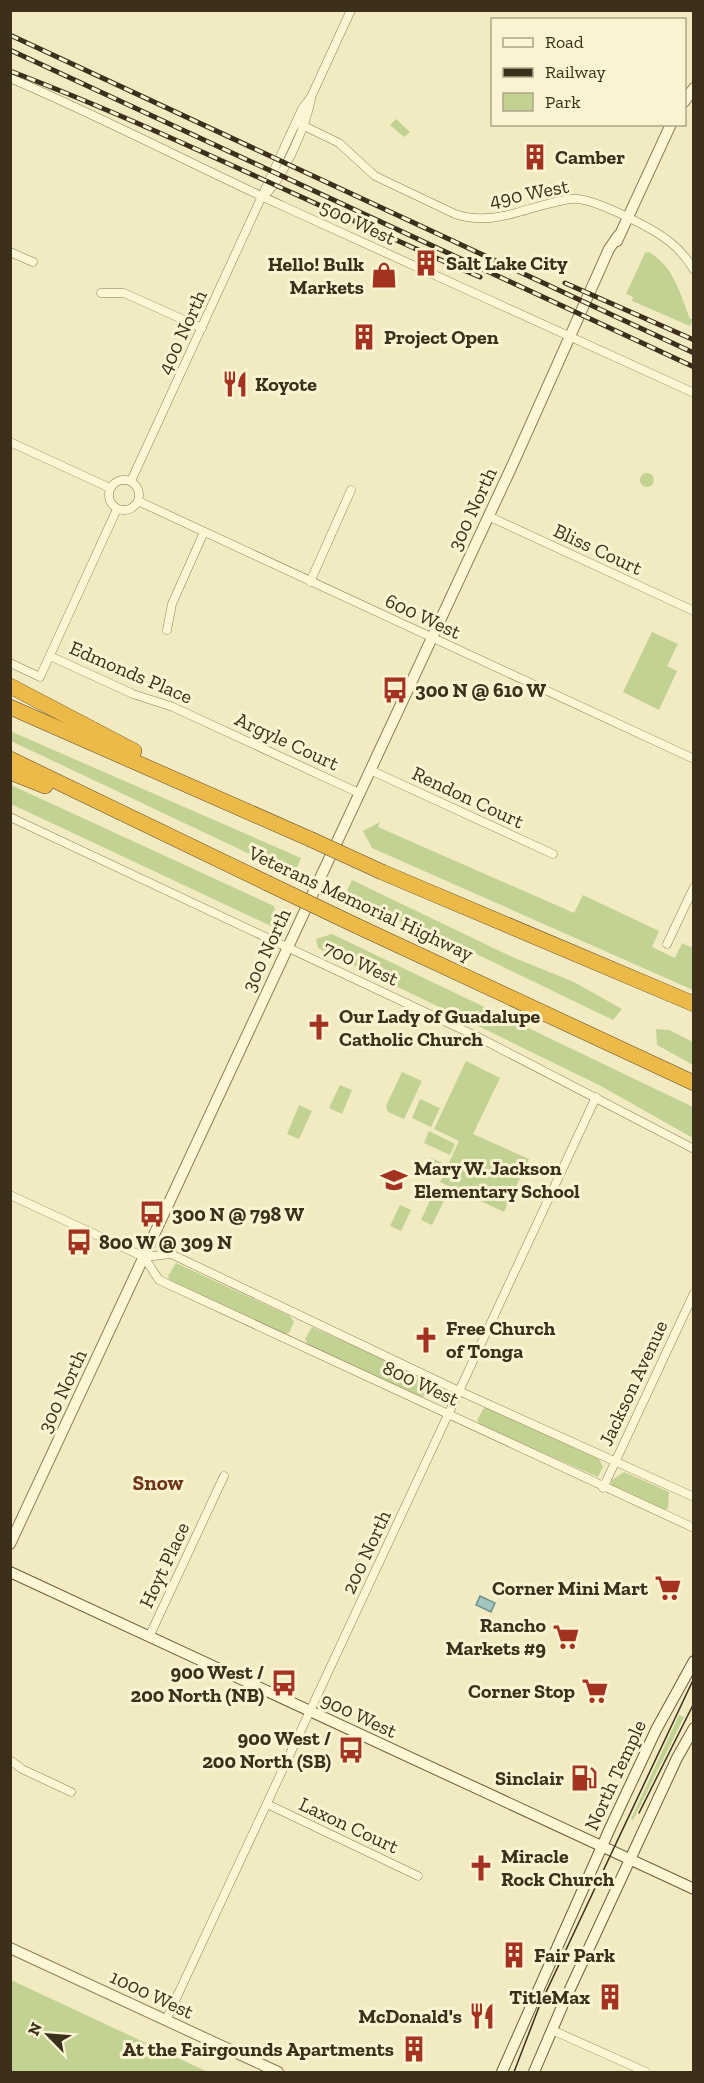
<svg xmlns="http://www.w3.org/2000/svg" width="704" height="2083" font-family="'Zilla Slab',serif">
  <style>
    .green { fill: #c2d293 }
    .water { fill: #a4c4bf; stroke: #6a948f; stroke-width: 1.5 }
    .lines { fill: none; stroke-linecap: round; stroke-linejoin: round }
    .minor-casing { stroke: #8e7c56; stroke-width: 9 }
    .tertiary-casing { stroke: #8e7c56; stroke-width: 12 }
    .secondary-casing { stroke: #705c39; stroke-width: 12 }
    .motorway-casing { stroke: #5b482b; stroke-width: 16 }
    .minor { stroke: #fcf6d5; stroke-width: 8 }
    .tertiary { stroke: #fcf6d5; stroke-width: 10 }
    .secondary { stroke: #fcf6d5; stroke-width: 10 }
    .motorway { stroke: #ebba49; stroke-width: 15 }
    .tram { stroke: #3c301c; stroke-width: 1.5 }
    .rail-casing { stroke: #3c301c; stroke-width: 5 }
    .rail { stroke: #f9f3d1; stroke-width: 3; stroke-dasharray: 9; stroke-linecap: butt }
    .motorway-bridge-casing { stroke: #5b482b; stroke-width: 16; stroke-linecap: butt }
    .motorway-bridge { stroke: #ebba49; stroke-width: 15 }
    .labels { text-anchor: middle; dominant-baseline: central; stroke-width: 6; stroke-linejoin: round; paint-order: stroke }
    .poi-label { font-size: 20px; font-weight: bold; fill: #3c301c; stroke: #f9f3d1; text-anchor: start }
    .street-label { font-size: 20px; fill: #3c301c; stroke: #f9f3d1 }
    .neighbourhood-label { font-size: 21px; font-weight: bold; fill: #6d3517; stroke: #f9f3d1 }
  </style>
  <rect width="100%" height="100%" fill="#f2ebc1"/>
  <g class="green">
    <path d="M396 119 410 132 404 137 390 125Z"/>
    <path d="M649 252C674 267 680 293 690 319H693L690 326 632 301 633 297 626 294 645 253Z"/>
    <circle cx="647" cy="480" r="7"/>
    <path d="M652 632 678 644 667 666 677 671 659 710 623 692Z"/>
    <path d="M10 731 301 858 294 875 11 741Z"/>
    <path d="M11 785 274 906 278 923 273 927 11 804Z"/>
    <path d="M380 822 378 827 574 913 583 895 659 931 652 947 675 958 682 943 693 948V990L372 848 363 831Z"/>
    <path d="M352 880 510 956 574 982 622 1009 613 1020 427 930 377 915 343 899Z"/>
    <path d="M332 934 693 1107V1138L599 1085 318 948 316 939Z"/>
    <path d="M656 1029 669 1030 693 1042V1065L657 1045Z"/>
    <path d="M466 1061 500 1078 473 1134 529 1159 504 1212 440 1182 459 1141 434 1129Z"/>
    <path d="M402 1072 422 1081 404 1119 388 1112 386 1106Z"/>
    <path d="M340 1085 352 1090 342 1114 329 1108Z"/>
    <path d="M420 1099 440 1108 431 1127 412 1118Z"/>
    <path d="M299 1105 312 1111 299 1139 287 1134Z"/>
    <path d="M429 1131 455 1144 450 1155 424 1143Z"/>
    <path d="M431 1158 445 1164 439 1178 424 1171Z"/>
    <path d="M433 1194 445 1199 432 1225 421 1220Z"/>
    <path d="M400 1205 411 1210 401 1231 390 1226Z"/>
    <path d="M176 1263 290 1316 294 1322 289 1333 283 1334 170 1282 168 1276Z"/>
    <path d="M312 1327 430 1380 432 1385 422 1398 309 1346 305 1339Z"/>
    <path d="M484 1408H489L599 1459 603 1467 598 1477 481 1426 477 1420Z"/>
    <path d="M624 1472 669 1492 668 1509 663 1510 611 1486 612 1480Z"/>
    <path d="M679 1715 684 1717 633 1820 631 1819Z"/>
    <path d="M11 1980 208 2072H11Z"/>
  </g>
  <path class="water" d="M480 1596 495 1603 491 1612 476 1605Z"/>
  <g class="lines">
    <g class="minor-casing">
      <g id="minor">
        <path d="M10 78C104 118 193 165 285 207 421 270 558 330 694 393"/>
        <path d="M302 125 339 143 375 176 455 214C496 228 531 204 571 199 591 196 654 229 670 242 680 250 688 260 694 270"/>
        <path d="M265 195C284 176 306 126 311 99"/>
        <path d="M10 252 33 262"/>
        <path d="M101 293H124L202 328"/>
        <path d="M10 442 110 488"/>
        <circle cx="124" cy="495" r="15"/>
        <path d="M131 481 302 109 311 97 351 10"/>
        <path d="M138 501 694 759"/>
        <path d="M488 516 694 611"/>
        <path d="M310 582 351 490"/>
        <path d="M167 630 172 604 204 532"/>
        <path d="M50 656 133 694 173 707 359 793"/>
        <path d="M10 663 40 677 117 509"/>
        <path d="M370 770 553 854"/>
        <path d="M10 817 476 1036 694 1149"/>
        <path d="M667 944 694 887"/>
        <path d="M10 1195 144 1257 171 1254 459 1391 694 1497"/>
        <path d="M144 1257 159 1280 694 1528"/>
        <path d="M603 1488 694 1293"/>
        <path d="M149 1637 224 1476"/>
        <path d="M10 1760 22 1769 71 1792"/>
        <path d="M267 1804 418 1876"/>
        <path d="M166 2020 596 1097"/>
        <path d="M552 2030 646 2072"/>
      </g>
    </g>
    <g class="tertiary-casing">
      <g id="tertiary">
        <path d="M684 102 694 88"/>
        <path d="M617 241 671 124"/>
        <path d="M10 1544 512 466 609 249 618 236"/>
        <path d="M10 1948 278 2072"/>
      </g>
    </g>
    <g class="secondary-casing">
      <g id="secondary">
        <path d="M10 1572 694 1889"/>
        <path d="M502 2072 611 1826 656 1730 694 1661"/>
        <path d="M534 2072 564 2002 677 1758 694 1728"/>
      </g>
    </g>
    <g class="motorway-casing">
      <g id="motorway">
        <path d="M10 686 134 751"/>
        <path d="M10 707 310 839"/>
        <path d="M10 759 267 883"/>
        <path d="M10 772 45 786"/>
        <path d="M382 872 694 1004"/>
        <path d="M357 926 694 1083"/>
      </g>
    </g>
    <use href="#minor" class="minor"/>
    <use href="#tertiary" class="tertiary"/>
    <use href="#secondary" class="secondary"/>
    <use href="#motorway" class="motorway"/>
    <g class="tram">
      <path d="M639 1813 694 1703"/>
      <path d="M514 2072 539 2007 694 1678"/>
    </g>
    <g class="rail-casing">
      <g id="rail">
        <path d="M10 35 694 353"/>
        <path d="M10 50 694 367"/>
        <path d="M10 71C170 132 323 210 480 277"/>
        <path d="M565 283 694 340"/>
      </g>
    </g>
    <use href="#rail" class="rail"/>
    <g class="motorway-bridge-casing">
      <g id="motorway-bridge">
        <path d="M310 839 382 872"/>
        <path d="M267 883 357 926"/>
      </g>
    </g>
    <use href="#motorway-bridge" class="motorway-bridge"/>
  </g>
  <defs>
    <g id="building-bare" transform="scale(2.07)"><path d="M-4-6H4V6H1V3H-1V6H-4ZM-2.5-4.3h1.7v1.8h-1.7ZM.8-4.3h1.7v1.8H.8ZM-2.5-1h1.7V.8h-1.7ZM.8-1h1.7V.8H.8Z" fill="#a33220" stroke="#f9f3d1" stroke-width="2.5" paint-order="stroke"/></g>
    <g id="shop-bare" transform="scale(2.07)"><path d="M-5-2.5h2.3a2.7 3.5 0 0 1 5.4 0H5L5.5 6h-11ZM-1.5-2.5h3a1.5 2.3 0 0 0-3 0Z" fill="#a33220" stroke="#f9f3d1" stroke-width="2.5" paint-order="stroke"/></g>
    <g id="restaurant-bare" transform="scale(2.07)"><path d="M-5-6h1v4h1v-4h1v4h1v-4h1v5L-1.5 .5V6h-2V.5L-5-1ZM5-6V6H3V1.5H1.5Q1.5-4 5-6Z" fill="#a33220" stroke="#f9f3d1" stroke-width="2.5" paint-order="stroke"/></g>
    <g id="bus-bare" transform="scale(2.07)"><path d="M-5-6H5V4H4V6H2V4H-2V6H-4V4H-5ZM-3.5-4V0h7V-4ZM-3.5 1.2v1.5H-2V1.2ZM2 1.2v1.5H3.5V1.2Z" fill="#a33220" stroke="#f9f3d1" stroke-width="2.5" paint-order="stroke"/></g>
    <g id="church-bare" transform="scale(2.07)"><path d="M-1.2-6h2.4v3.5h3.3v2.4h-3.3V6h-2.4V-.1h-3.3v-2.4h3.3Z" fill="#a33220" stroke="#f9f3d1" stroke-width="2.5" paint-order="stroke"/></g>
    <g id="school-bare" transform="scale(2.07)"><path d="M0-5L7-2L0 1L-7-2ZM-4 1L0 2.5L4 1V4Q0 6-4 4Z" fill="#a33220" stroke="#f9f3d1" stroke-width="2.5" paint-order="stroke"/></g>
    <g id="supermarket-bare" transform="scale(2.07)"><path d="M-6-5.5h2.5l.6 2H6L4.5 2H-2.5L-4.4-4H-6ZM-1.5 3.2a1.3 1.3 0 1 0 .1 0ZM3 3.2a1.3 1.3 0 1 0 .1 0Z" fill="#a33220" stroke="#f9f3d1" stroke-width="2.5" paint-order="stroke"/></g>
    <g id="fuel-bare" transform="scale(2.07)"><path d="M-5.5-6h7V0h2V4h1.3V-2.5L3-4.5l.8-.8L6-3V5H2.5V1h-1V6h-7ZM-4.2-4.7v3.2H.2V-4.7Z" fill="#a33220" stroke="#f9f3d1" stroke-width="2.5" paint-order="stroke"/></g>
  </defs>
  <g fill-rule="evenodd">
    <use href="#building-bare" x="535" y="157"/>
    <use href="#building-bare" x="426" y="263"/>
    <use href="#shop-bare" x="384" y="275"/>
    <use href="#building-bare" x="364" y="337"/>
    <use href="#restaurant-bare" x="235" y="384"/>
    <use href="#bus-bare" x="395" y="690"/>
    <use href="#church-bare" x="319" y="1027"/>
    <use href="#school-bare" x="394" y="1180"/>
    <use href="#bus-bare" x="152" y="1214"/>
    <use href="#bus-bare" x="79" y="1242"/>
    <use href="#church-bare" x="426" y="1340"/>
    <use href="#supermarket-bare" x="668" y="1588"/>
    <use href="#supermarket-bare" x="566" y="1637"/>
    <use href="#bus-bare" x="284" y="1683"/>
    <use href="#supermarket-bare" x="595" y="1691"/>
    <use href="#bus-bare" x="351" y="1750"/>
    <use href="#fuel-bare" x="584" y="1778"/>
    <use href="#church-bare" x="481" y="1868"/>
    <use href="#building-bare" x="514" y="1955"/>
    <use href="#building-bare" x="610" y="1997"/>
    <use href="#restaurant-bare" x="482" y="2016"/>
    <use href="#building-bare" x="414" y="2049"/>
  </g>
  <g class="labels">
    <g class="poi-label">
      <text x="555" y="157">Camber</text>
      <text x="446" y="263">Salt Lake City</text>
      <text x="364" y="264" text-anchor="end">Hello! Bulk<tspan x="364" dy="23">Markets</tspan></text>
      <text x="384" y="337">Project Open</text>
      <text x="255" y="384">Koyote</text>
      <text x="415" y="690">300 N @ 610 W</text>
      <text x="339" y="1016">Our Lady of Guadalupe<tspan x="339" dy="23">Catholic Church</tspan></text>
      <text x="414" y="1168">Mary W. Jackson<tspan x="414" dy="23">Elementary School</tspan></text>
      <text x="172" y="1214">300 N @ 798 W</text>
      <text x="99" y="1242">800 W @ 309 N</text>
      <text x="446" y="1328">Free Church<tspan x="446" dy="23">of Tonga</tspan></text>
      <text x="648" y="1588" text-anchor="end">Corner Mini Mart</text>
      <text x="546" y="1625" text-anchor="end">Rancho<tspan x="546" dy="23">Markets #9</tspan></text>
      <text x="264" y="1672" text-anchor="end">900 West /<tspan x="264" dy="23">200 North (NB)</tspan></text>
      <text x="575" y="1691" text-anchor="end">Corner Stop</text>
      <text x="331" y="1738" text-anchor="end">900 West /<tspan x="331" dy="23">200 North (SB)</tspan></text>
      <text x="564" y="1778" text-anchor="end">Sinclair</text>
      <text x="501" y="1856">Miracle<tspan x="501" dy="23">Rock Church</tspan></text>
      <text x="534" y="1955">Fair Park</text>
      <text x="590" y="1997" text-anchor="end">TitleMax</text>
      <text x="462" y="2016" text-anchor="end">McDonald's</text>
      <text x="394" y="2049" text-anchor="end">At the Fairgounds Apartments</text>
    </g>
    <g class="street-label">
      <text transform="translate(529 193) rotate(-11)">490 West</text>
      <text transform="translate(358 222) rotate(25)">500 West</text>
      <text transform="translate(182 332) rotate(-65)">400 North</text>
      <text transform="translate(472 509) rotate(-65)">300 North</text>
      <text transform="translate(598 549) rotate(25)">Bliss Court</text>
      <text transform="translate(423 616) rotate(25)">600 West</text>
      <text transform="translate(131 672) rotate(23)">Edmonds Place</text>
      <text transform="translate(287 741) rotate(25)">Argyle Court</text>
      <text transform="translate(468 797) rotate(25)">Rendon Court</text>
      <text transform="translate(361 903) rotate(25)">Veterans Memorial Highway</text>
      <text transform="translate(266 950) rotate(-65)">300 North</text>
      <text transform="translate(361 963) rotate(25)">700 West</text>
      <text transform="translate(421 1383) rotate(25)">800 West</text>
      <text transform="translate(633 1383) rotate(-65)">Jackson Avenue</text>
      <text transform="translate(62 1391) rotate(-65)">300 North</text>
      <text transform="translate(366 1552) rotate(-65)">200 North</text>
      <text transform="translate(164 1565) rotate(-65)">Hoyt Place</text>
      <text transform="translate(359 1715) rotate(25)">900 West</text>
      <text transform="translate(615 1775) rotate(-65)">North Temple</text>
      <text transform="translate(349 1825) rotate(25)">Laxon Court</text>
      <text transform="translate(152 1994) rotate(25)">1000 West</text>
    </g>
    <g class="neighbourhood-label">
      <text x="158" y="1482">Snow</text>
    </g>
  </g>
  <rect width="704" height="2083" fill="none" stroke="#3c301c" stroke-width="24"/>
  <rect x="491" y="18" width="195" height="108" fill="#f9f3d1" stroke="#ada589" stroke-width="1.5"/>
  <rect x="503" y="38" width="30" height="9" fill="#fcf6d5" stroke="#ada589" stroke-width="1.5"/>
  <text x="545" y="48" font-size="18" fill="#3c301c">Road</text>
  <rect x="503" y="68" width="30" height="9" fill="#3c301c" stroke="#ada589" stroke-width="1.5"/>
  <text x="545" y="78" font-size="18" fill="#3c301c">Railway</text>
  <rect x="503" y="93" width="30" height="18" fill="#c2d293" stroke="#ada589" stroke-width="1.5"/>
  <text x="545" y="108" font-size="18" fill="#3c301c">Park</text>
  <g transform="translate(48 2035) rotate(295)" stroke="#f9f3d1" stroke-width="4.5" paint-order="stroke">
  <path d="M0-4.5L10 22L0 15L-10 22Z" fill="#3c301c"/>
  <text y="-9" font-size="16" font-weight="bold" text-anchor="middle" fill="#3c301c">N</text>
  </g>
</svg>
